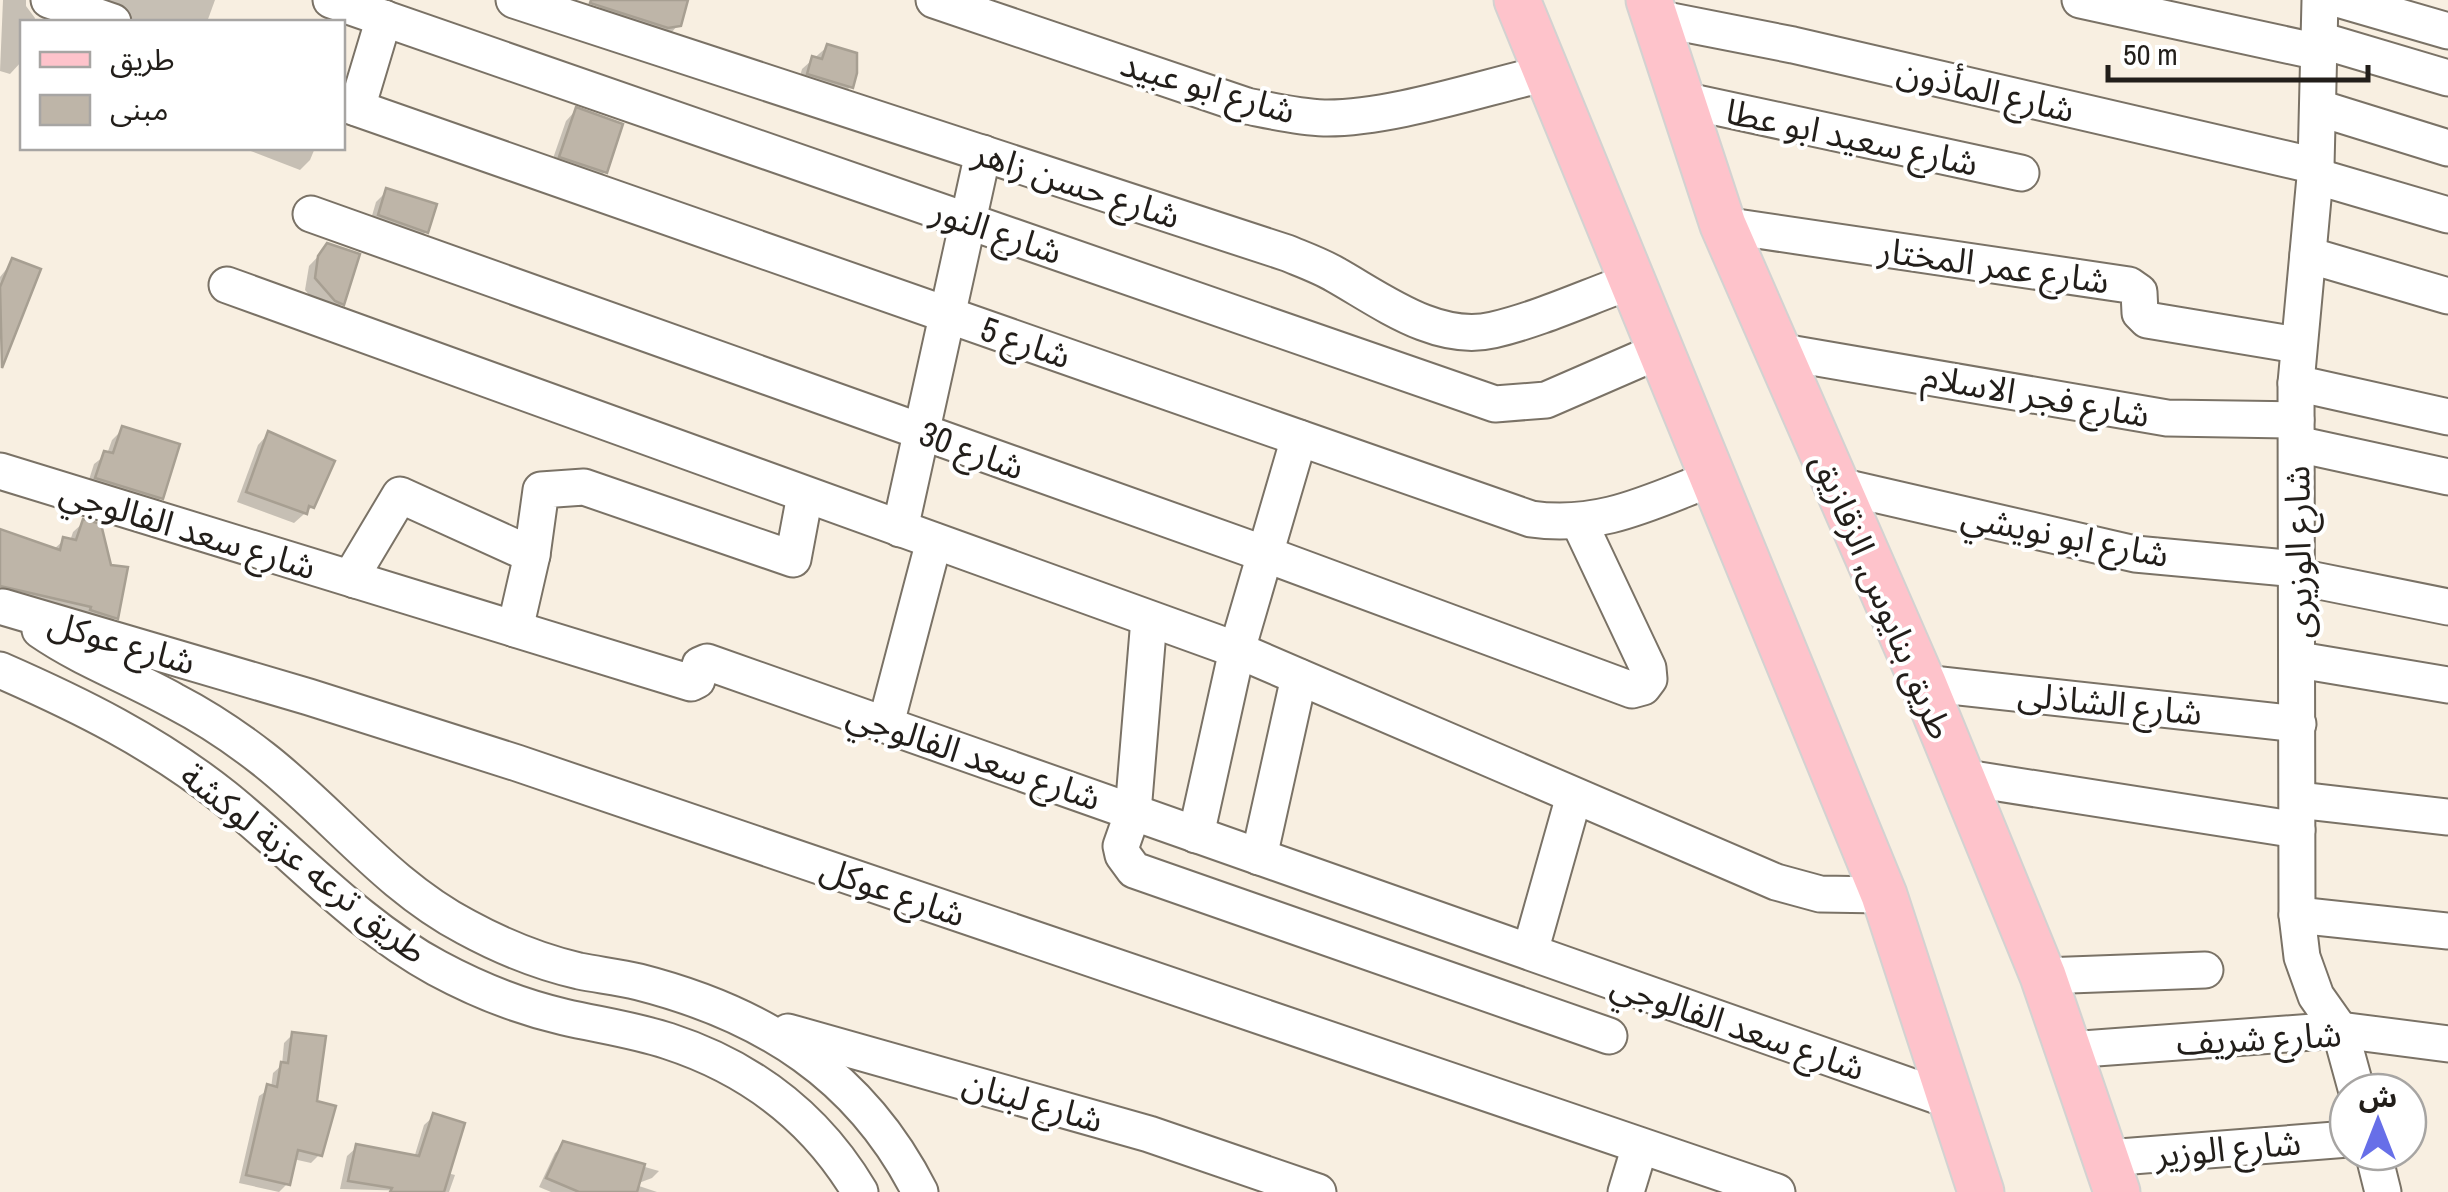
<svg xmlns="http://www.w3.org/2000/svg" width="2448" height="1192" font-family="'Archivo Narrow','Noto Sans Arabic',sans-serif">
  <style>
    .shadow { fill: #0003 }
    .building { fill: #beb5a8; stroke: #a79f92; stroke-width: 2.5 }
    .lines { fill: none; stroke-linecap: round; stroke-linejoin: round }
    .minor-casing { stroke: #7a7266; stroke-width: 39 }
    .major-casing { stroke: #d3d2d1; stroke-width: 49 }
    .minor { stroke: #fff; stroke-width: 35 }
    .major { stroke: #fec3cb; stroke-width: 45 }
    .labels { text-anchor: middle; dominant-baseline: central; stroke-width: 8; stroke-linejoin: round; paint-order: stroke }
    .street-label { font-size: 35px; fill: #221e1a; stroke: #fff }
  </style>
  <rect width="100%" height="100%" fill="#f8efe1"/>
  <g class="shadow">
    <path d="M3 0H26V6L35 18 34 22H22V61L10 74 0 71Z"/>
    <path d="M57 0H215L207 22H116Z"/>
    <path d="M602 0H685L679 24 670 34 597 16Z"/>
    <path d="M828 46 850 87 840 98 798 84 802 69Z"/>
    <path d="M576 110 605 172 594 183 550 167 566 121Z"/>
    <path d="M243 148H315L310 160 300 170Z"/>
    <path d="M387 191 426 232 415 243 369 226 376 202Z"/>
    <path d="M328 246 342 303 331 314 324 312 305 290 309 266Z"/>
    <path d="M13 261 2 343 0 277Z"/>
    <path d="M123 429 161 498 150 508 86 489 94 464 107 454 112 440Z"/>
    <path d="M268 434 312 507 294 523 237 502 258 445Z"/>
    <path d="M84 522 116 617 105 628 0 597V532L53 550 64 540 70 541 73 532Z"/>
    <path d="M293 1034 315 1103 319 1155 311 1163 293 1159 288 1183 279 1192 239 1183 259 1096 271 1088 273 1073 282 1065 284 1043Z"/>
    <path d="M434 1116 447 1173 455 1175 449 1192 340 1189 347 1156 357 1147 414 1158 424 1125Z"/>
    <path d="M564 1144 659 1171 652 1178 615 1192H551L539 1187 555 1153Z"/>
    <path d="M639 1186 657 1192H633Z"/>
  </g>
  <g class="building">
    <path d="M591 0H688L681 26 668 28 590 3Z"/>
    <path d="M827 44 857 53V73L853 88 807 74 812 56 822 59Z"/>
    <path d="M576 107 623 124 607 173 559 157Z"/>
    <path d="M386 188 437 204 428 233 378 215Z"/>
    <path d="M327 243 360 254 344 305 335 301 315 278 318 256Z"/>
    <path d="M12 258 41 269 2 368 0 287Z"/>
    <path d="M122 426 180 444 163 499 95 478 104 451 113 453Z"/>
    <path d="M268 431 335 461 314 508 309 506 307 514 246 492Z"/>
    <path d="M83 519 101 524 111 565 128 567 118 619 90 610 91 607 0 586V529L60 550 63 537 76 540Z"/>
    <path d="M292 1032 326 1036 317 1101 336 1106 322 1156 298 1150 290 1185 246 1175 267 1084 277 1087 281 1062 288 1063Z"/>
    <path d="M433 1113 465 1123 444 1192H390L392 1188 348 1181 356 1144 419 1156Z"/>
    <path d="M563 1141 645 1164 637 1192H579L546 1178Z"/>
  </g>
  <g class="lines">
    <g class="minor-casing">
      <g id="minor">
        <path d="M49 0 113 22"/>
        <path d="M331 0 1495 404 1546 400 1661 350"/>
        <path d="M514 0 1287 253C1304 260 1321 266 1336 275 1382 301 1437 343 1493 330 1540 319 1587 297 1632 281"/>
        <path d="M934 0 1247 106C1272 111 1298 117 1324 118 1390 119 1481 88 1547 73"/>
        <path d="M2080 0 2319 52"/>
        <path d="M2320 0 2316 166 2296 383 2297 915 2302 957 2316 996 2340 1030 2357 1092"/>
        <path d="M2341 0 2448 31"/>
        <path d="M1656 18 1793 45 2316 166"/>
        <path d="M2320 40 2448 78"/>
        <path d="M1683 100 2021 173"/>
        <path d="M342 103 1531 519C1600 529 1650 502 1713 478"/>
        <path d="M357 108 384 18"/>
        <path d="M2319 108 2448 148"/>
        <path d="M2315 176 2448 215"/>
        <path d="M311 214 1265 554 1632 690 1643 687 1649 679 1648 668 1579 522"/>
        <path d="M1723 225 2129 285 2139 292 2140 313 2147 320 2297 345"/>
        <path d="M2308 255 2448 296"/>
        <path d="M227 285 1237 650 1776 882 1820 894 1884 895"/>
        <path d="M1777 351 2167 418 2296 420"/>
        <path d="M2296 383 2448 417"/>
        <path d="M2297 444 2448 477"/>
        <path d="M0 471 691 683 697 680 700 665 707 662 1952 1101"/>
        <path d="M1835 485 2135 554 2298 569"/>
        <path d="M900 529 983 153"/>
        <path d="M2299 577 2448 607"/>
        <path d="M355 580 357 567 400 495 532 555"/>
        <path d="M3 607 309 697 517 763 1777 1192"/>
        <path d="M1149 619 1133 812 1121 846 1123 855 1134 870 1609 1036"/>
        <path d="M515 629 532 555 541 490 584 487 793 559 805 495"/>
        <path d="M40 630C82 659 129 676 174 701 205 717 235 737 262 758 333 813 386 885 466 927 501 946 540 962 579 971 599 975 619 977 639 982 764 1014 861 1075 920 1192"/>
        <path d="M2299 660 2448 685"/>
        <path d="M0 670C80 705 155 742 224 797 295 854 356 924 437 968 476 989 521 1007 564 1017 599 1025 634 1030 668 1041 751 1068 816 1118 860 1192"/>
        <path d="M1923 683 2298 724"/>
        <path d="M882 724 888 716 934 541"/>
        <path d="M1960 777 2297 830"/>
        <path d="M2298 800 2448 817"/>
        <path d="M1196 835 1237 650 1299 438"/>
        <path d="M1259 857 1299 677"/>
        <path d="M2297 915 2448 931"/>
        <path d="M1530 952 1574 796"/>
        <path d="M2043 976 2205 970"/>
        <path d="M788 1032 1149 1134 1318 1192"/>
        <path d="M2069 1050 2340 1030 2448 1044"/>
        <path d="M2373 1152 2383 1192"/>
        <path d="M2107 1158 2348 1139"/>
        <path d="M1626 1192 1640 1146"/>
      </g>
    </g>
    <g class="major-casing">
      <g id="major">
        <path d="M1517 0 1884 895 1981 1192"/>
        <path d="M1649 0 1723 225 1923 683 2043 976 2117 1192"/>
      </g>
    </g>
    <use href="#minor" class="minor"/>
    <use href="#major" class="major"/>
  </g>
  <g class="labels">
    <g class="street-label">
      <text transform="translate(1208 87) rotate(16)">شارع ابو عبيد</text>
      <text transform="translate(1986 90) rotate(13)">شارع المأذون</text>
      <text transform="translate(1852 137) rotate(12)">شارع سعيد ابو عطا</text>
      <text transform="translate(1077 184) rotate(18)">شارع حسن زاهر</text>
      <text transform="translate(997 231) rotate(19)">شارع النور</text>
      <text transform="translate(1994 265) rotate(8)">شارع عمر المختار</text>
      <text transform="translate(1026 342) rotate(19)">شارع 5</text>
      <text transform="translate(2036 395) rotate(10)">شارع فجر الاسلام</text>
      <text transform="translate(972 450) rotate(20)">شارع 30</text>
      <text transform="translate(188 529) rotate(17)">شارع سعد الفالوجي</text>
      <text transform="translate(2065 535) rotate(11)">شارع ابو نويشي</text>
      <text transform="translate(2298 552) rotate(-91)">شارع الوزيرى</text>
      <text transform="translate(1883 596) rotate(67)">طريق بنايوس, الزقازيق</text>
      <text transform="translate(122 642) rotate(16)">شارع عوكل</text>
      <text transform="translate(2110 703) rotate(6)">شارع الشاذلى</text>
      <text transform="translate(974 756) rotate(19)">شارع سعد الفالوجي</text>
      <text transform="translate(304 863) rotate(38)">طريق ترعه عزبة لوكشة</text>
      <text transform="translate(893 891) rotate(19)">شارع عوكل</text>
      <text transform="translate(1738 1026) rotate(19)">شارع سعد الفالوجي</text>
      <text transform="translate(2259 1038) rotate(-3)">شارع شريف</text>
      <text transform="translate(1033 1101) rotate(16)">شارع لبنان</text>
      <text transform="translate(2228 1148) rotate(-5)">شارع الوزير</text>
    </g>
  </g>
  <rect x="20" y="20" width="325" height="130" fill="#ffffff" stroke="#a7a5a3" stroke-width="2.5"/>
  <rect x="40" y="52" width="50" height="15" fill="#fec3cb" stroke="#a7a5a3" stroke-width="2.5"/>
  <text x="110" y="70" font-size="30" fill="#221e1a">طريق</text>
  <rect x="40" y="95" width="50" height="30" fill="#beb5a8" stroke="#a7a5a3" stroke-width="2.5"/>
  <text x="110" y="120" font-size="30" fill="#221e1a">مبنى</text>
  <g transform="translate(2378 1122)"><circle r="48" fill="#ffffff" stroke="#a7a5a3" stroke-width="2.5"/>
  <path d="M0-8L18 38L0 25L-18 38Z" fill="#676fe8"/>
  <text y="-15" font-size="28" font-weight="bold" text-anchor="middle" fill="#221e1a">ش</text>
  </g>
  <path d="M2108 65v15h260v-15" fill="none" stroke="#221e1a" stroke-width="5"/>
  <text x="2123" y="65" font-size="30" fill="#221e1a" stroke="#ffffff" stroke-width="8" paint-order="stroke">50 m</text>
</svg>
